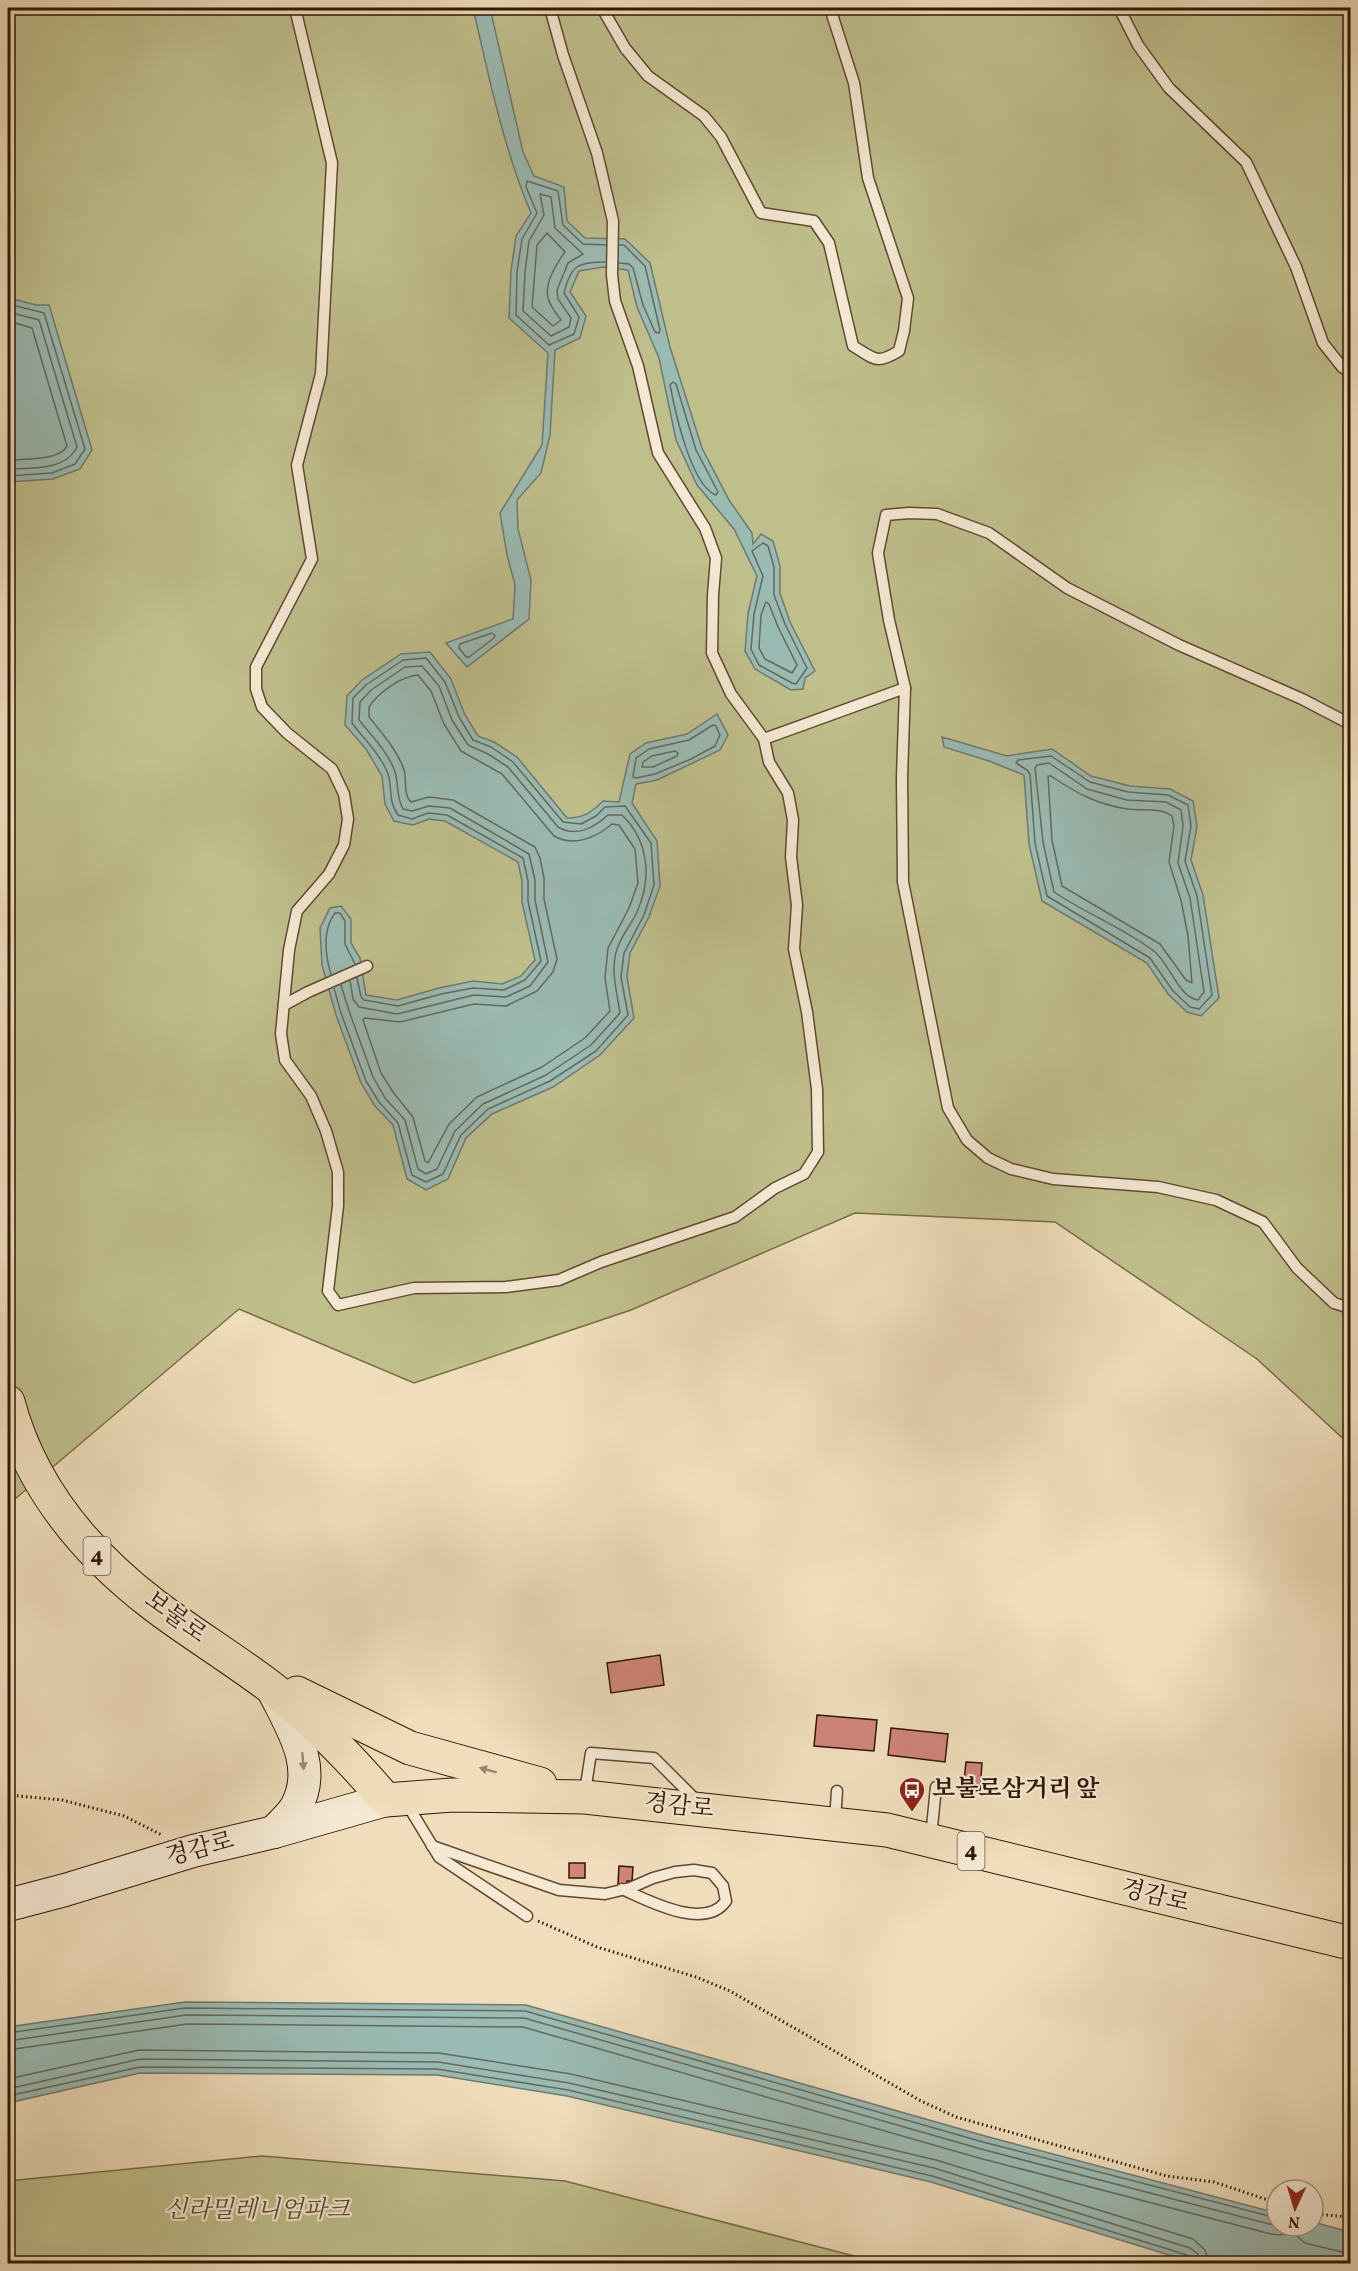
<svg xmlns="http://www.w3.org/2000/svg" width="1358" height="2271" font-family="Vollkorn,'Noto Serif KR',serif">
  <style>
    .green { fill: #bfbf8c; stroke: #786b48; stroke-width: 1.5 }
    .water { fill: #9abbb4; stroke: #70796e; stroke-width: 1.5 }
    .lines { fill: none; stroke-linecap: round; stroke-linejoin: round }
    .shore { stroke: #65695c; stroke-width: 1.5 }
    .building { fill: #d0847a; stroke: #301705; stroke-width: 1.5 }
    .lane-casing { stroke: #604832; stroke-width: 13 }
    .secondary-casing { stroke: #301705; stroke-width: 34 }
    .primary-casing { stroke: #301705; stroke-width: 35 }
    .path { stroke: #301705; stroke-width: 3; stroke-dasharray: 1.5 3; stroke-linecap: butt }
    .lane { stroke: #f5e9d3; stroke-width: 10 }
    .secondary { stroke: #f5e9d3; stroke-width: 32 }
    .primary { stroke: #efddbb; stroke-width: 33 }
    .oneway { fill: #9c8a76 }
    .oneway2 { fill: #998469 }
    .labels { text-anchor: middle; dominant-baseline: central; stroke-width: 4.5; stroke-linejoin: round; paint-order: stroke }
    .shield { fill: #f5e9d3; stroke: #6b5643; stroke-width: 1.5 }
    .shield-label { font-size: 22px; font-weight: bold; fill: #301705 }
    .street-label { font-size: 24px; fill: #301705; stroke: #f5e9d3 }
    .poi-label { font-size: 24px; font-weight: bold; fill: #301705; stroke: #f5e9d3; text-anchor: start }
    .park-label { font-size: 24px; font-style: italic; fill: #5b492e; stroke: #f5e9d3 }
  </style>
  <rect width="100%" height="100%" fill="#efddbb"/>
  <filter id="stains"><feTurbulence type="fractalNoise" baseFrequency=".00333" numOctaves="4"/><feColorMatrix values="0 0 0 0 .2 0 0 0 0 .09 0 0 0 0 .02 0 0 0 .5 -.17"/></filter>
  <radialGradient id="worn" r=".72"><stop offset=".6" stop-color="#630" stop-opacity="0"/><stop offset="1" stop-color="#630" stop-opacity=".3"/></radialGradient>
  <g class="green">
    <path d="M8 8H1350V1445L1257 1359 1055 1222 855 1213 631 1310 414 1383 239 1309 8 1505Z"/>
    <path d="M262 2156 565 2181 881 2263H8V2181Z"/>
  </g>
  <g class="water">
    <path d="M473 8H490L523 152 534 176 564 187 567 221 585 238 625 239 650 263 670 347 702 448 729 500 752 533 753 544 761 534 773 541 780 566V593L790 622 815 671 805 678 803 689 791 690 755 669 745 651 748 613 757 576 734 529 697 485 676 440 659 358 637 307 628 270 603 267 579 271 570 292 586 316 580 338 555 350 550 435 541 473 517 500 518 529 531 580 529 619 467 667 446 643 513 619 515 585 507 555 500 513 542 445 548 353 509 318 511 271 516 236 531 213C503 147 489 77 473 8Z"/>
    <path d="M9 298 36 305H49L92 450 80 469 53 479 8 482V300Z"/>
    <path d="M430 652 451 679 465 715 478 736 494 742 517 757 567 818C584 818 592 812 603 801L619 802 630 754 646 743 687 734 717 714 728 735 720 750 657 780 636 784 632 803 657 841 660 886 649 917 630 953 627 977 634 1018 600 1055 553 1087 492 1114 466 1138 448 1179 426 1190 407 1179 393 1125 375 1106 361 1083 336 1015 322 965 320 928 330 908 341 906 351 919V943L360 958 366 995 397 1000 439 988 473 981 502 984 521 976 535 960 522 902V881L518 862 445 821 429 819 413 825 394 821 385 804 382 776 366 749 345 725 347 696 362 680 401 654Z"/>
    <path d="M942 737 1007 756 1052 749 1091 776 1130 786 1170 789 1193 801 1197 826 1191 860 1203 895 1219 998 1201 1016 1187 1012 1168 994 1147 963 1042 901 1029 844 1024 775 989 761 944 747Z"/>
    <path d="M185 2002 526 2005 985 2136 1277 2213V2226H1313V2222L1350 2232V2263H1195L931 2182 567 2096 437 2075 140 2073 8 2103V2027Z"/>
  </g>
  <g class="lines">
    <g class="shore">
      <path d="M540 194 551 197 555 228 583 254 568 263 557 290 558 299 571 318 569 327 551 336 523 311 525 272 529 241 544 215Z"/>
      <path d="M547 233 565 252C557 263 544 283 548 298 550 306 556 313 561 320L553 326 532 307 537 245Z"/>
      <path d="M605 262C578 262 571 265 564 293L579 317 574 334 549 345 516 315 517 272 522 239 537 213 526 187 527 181 558 191 563 225 583 244 606 245"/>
      <path d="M619 263 629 264 633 268 643 305 655 332 659 333 660 330 645 266 624 245H619"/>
      <path d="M8 304 44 313 85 449 75 464 52 473 8 476"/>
      <path d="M8 312 39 320 77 447C65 471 31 468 8 469"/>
      <path d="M8 321 32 328 67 446C60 461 22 459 8 460"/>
      <path d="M673 382 676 384 696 450 718 492 716 495C691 486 675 411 670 385Z"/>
      <path d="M763 543 768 546 774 567V595L785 624 807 668 796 684 792 683 759 665 751 649 754 614 763 576 752 551Z"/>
      <path d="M766 602 769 604 778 627 797 665 792 673 765 659 759 648 761 615Z"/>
      <path d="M492 633 495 635 494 638 469 657H466L459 648 460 644Z"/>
      <path d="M418 675 431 691 444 724 461 751 502 774 554 836C573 847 596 838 612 824L619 825 635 849 638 883 629 908 608 948 605 978 610 1011 585 1038 542 1067 477 1097 449 1124 428 1163 425 1161 413 1117 393 1092 381 1073 363 1020 365 1018 400 1022 474 1004 506 1006 537 991 553 972 557 959 544 899V878L540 858 535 847 453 800 429 797 411 802C403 795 407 780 404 770 398 751 381 732 369 717V707C378 693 401 676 418 675Z"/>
      <path d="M713 725 716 726 720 735 715 746 691 759 655 774 636 778 633 777 636 758 649 749 689 740Z"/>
      <path d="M675 751 678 753 677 756 653 767H642L643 762 652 756Z"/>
      <path d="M1051 756 1090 782 1128 792 1168 795 1188 805 1191 826 1185 861 1197 896 1212 995 1199 1009 1190 1007 1173 991 1150 958 1047 896 1035 843 1030 774 1027 770 1016 763 1018 760Z"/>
      <path d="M1049 763 1087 789 1127 800 1166 802 1181 810 1183 826 1178 863 1190 898 1204 992 1198 1000C1179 998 1169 963 1155 952 1125 928 1086 914 1054 892L1043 842 1035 768 1037 765Z"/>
      <path d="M1048 776H1051C1076 793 1096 804 1127 809 1143 811 1159 807 1172 816L1174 826 1169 862 1181 900 1188 936 1192 983 1186 980 1160 944 1062 886 1052 840Z"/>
      <path d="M331 975C325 954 322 930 335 913H340L345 921V944L355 964"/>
      <path d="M341 985 349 1011 373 1077 385 1098 405 1120 418 1169 426 1174 437 1169 455 1131 483 1104 546 1075 591 1045 620 1013C617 992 610 970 617 949 621 936 631 925 637 912 652 879 649 841 622 815H608C595 827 576 838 558 827L508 767 488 754 468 745 452 720 439 686 422 666 405 667 371 690 360 702 359 720C371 735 389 753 395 772 399 785 396 797 403 809L412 811 429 806 450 808 529 854 535 880V900L548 962 530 986 506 997 474 995 397 1014 359 1007 353 999 350 981"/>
      <path d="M334 988 341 1013 366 1081 379 1102 398 1123 412 1175 426 1182 443 1174 461 1135 488 1109 550 1081 596 1051 628 1015 621 977 624 953 644 915 654 885 651 843 625 806 605 807 596 816 581 824 563 822 513 762 491 747 473 740 459 717 445 682 426 658 403 660 366 685 353 698 352 723C363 738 381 755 388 774 393 790 387 798 398 815L412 819 428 813 447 815 523 858 528 881V901L541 961 525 980 504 990 473 988 441 994 398 1006 364 1000 361 997 357 978"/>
      <path d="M8 2033 185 2008 525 2011 983 2142 1277 2218"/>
      <path d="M8 2041 186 2015 524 2018 981 2149 1277 2226"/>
      <path d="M8 2050 187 2024 523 2027 979 2158 1271 2234 1280 2235 1291 2231 1305 2243 1350 2254"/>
      <path d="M8 2079 139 2050 439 2053 571 2074 936 2160 1193 2239 1205 2250 1209 2264"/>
      <path d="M8 2089 140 2059 438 2062 569 2083 934 2168 1190 2248 1198 2254 1200 2264"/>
      <path d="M8 2096 140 2067 437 2069 568 2090 932 2176 1187 2255 1191 2258 1192 2264"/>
    </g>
  </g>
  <g class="building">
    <path d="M660 1655 664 1685 611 1693 607 1663Z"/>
    <path d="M817 1715 877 1720 874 1751 814 1746Z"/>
    <path d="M891 1728 948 1734 945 1762 888 1755Z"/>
    <path d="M966 1762 982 1763 980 1791 963 1790Z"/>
    <rect x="569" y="1863" width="16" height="15"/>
    <path d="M619 1866 633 1867 632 1881H627V1885L618 1884Z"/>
  </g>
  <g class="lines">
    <g class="lane-casing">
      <g id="lane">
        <path d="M295 8 332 163 321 374 297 465 312 559 256 667V689L262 707 287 733 332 769 344 794 348 819 344 845 329 874 297 911 289 950 281 1034 285 1060 311 1096 326 1131 338 1172V1206L328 1291 338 1305 414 1288 506 1287 559 1280 601 1262 735 1217 775 1188 804 1174 818 1152 817 1089 807 1012 794 949 797 905 791 857 793 820 788 793 769 762 764 739"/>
        <path d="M550 8 563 55 597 153 613 221 612 275 615 301 638 366 658 453 705 528 716 558 713 595 712 653 731 694 764 739 905 688"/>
        <path d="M602 8 625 48 648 76 704 116 721 137 761 213 814 221 829 243 853 346C875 359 876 365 899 351L904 331 908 298 868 178 854 83 830 8"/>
        <path d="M1119 8 1138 45 1169 88 1246 162 1296 267 1323 343 1342 367 1350 372"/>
        <path d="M1350 724 1302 699 1179 645 1067 588 989 533 937 514 909 513 886 515 878 553 889 620 905 688 902 777 903 882 948 1108 967 1140 988 1158 1011 1169 1053 1179 1158 1187 1216 1200 1263 1222 1297 1268 1334 1303 1350 1308"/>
        <path d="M284 1005 308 992 367 966"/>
        <path d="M585 1792 591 1753 654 1758 697 1801"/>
        <path d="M407 1804 439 1857 527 1916"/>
        <path d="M835 1820 837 1791"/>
        <path d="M931 1837 936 1787"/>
        <path d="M432 1846 559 1890 605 1894 630 1888 653 1878 675 1872 694 1870 712 1873 723 1886 726 1901C705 1931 649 1901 622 1889"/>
      </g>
    </g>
    <g class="secondary-casing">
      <g id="secondary">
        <path d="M272 1688C290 1725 319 1766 296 1807 291 1816 281 1824 274 1832"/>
        <path d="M8 1905 65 1890 193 1851 274 1832 386 1800"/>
      </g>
    </g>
    <g class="primary-casing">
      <g id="primary">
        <path d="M8 1402C30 1486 86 1553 154 1605 192 1634 234 1659 273 1689 317 1724 349 1757 386 1800L452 1795 585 1797 887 1830 1350 1943"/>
        <path d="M297 1693 410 1748 540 1784"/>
      </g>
    </g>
    <g class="path">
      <path d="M8 1795 62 1800 124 1816 162 1835"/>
      <path d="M538 1921 597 1947 696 1977 730 1991 921 2101 956 2117 1167 2176 1214 2182 1277 2203"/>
      <path d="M1313 2214 1350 2217"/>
    </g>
    <use href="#lane" class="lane"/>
    <use href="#secondary" class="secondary"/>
    <use href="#primary" class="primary"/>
  </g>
  <defs><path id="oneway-solid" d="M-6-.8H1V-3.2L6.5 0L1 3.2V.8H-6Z" transform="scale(1.5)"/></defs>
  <use class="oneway" href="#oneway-solid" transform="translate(303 1761) rotate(85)"/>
  <use class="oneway2" href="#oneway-solid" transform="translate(488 1770) rotate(-165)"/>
  <defs>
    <g id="bus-pin" transform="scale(1.35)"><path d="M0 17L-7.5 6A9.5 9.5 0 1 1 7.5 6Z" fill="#8f2418" stroke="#f5e9d3"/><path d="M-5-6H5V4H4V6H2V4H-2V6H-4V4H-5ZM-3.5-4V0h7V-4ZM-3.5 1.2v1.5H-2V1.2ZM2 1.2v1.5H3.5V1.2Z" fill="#fff"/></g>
  </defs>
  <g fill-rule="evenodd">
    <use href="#bus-pin" x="912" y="1790"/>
  </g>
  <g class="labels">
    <g class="shield">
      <rect x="83.5" y="1537" width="27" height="38" rx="4.5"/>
      <rect x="957.5" y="1832" width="27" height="38" rx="4.5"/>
    </g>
    <g class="shield-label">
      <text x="97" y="1556">4</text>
      <text x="971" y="1851">4</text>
    </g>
    <g class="street-label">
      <text transform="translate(175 1618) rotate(36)">보불로</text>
      <text transform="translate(679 1807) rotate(6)">경감로</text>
      <text transform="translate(200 1850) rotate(-15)">경감로</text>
      <text transform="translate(1155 1897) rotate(14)">경감로</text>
    </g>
    <g class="poi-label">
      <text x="932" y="1790">보불로삼거리 앞</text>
    </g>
    <g class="park-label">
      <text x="257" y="2211">신라밀레니엄파크</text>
    </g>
  </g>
  <rect width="1358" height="2271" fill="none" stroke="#efddbb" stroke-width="30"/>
  <rect x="9" y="9" width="1340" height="2253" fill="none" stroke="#301705" stroke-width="3"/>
  <rect x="15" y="15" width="1328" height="2241" fill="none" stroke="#301705" stroke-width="1.5"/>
  <g transform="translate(1295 2208) rotate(184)"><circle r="28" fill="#f5e9d3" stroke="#a69581" stroke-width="1.5"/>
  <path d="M0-4.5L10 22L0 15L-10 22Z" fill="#8f2418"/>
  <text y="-9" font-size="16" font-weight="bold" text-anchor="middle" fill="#301705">N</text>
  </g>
  <rect width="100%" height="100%" filter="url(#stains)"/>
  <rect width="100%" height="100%" fill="url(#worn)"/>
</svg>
